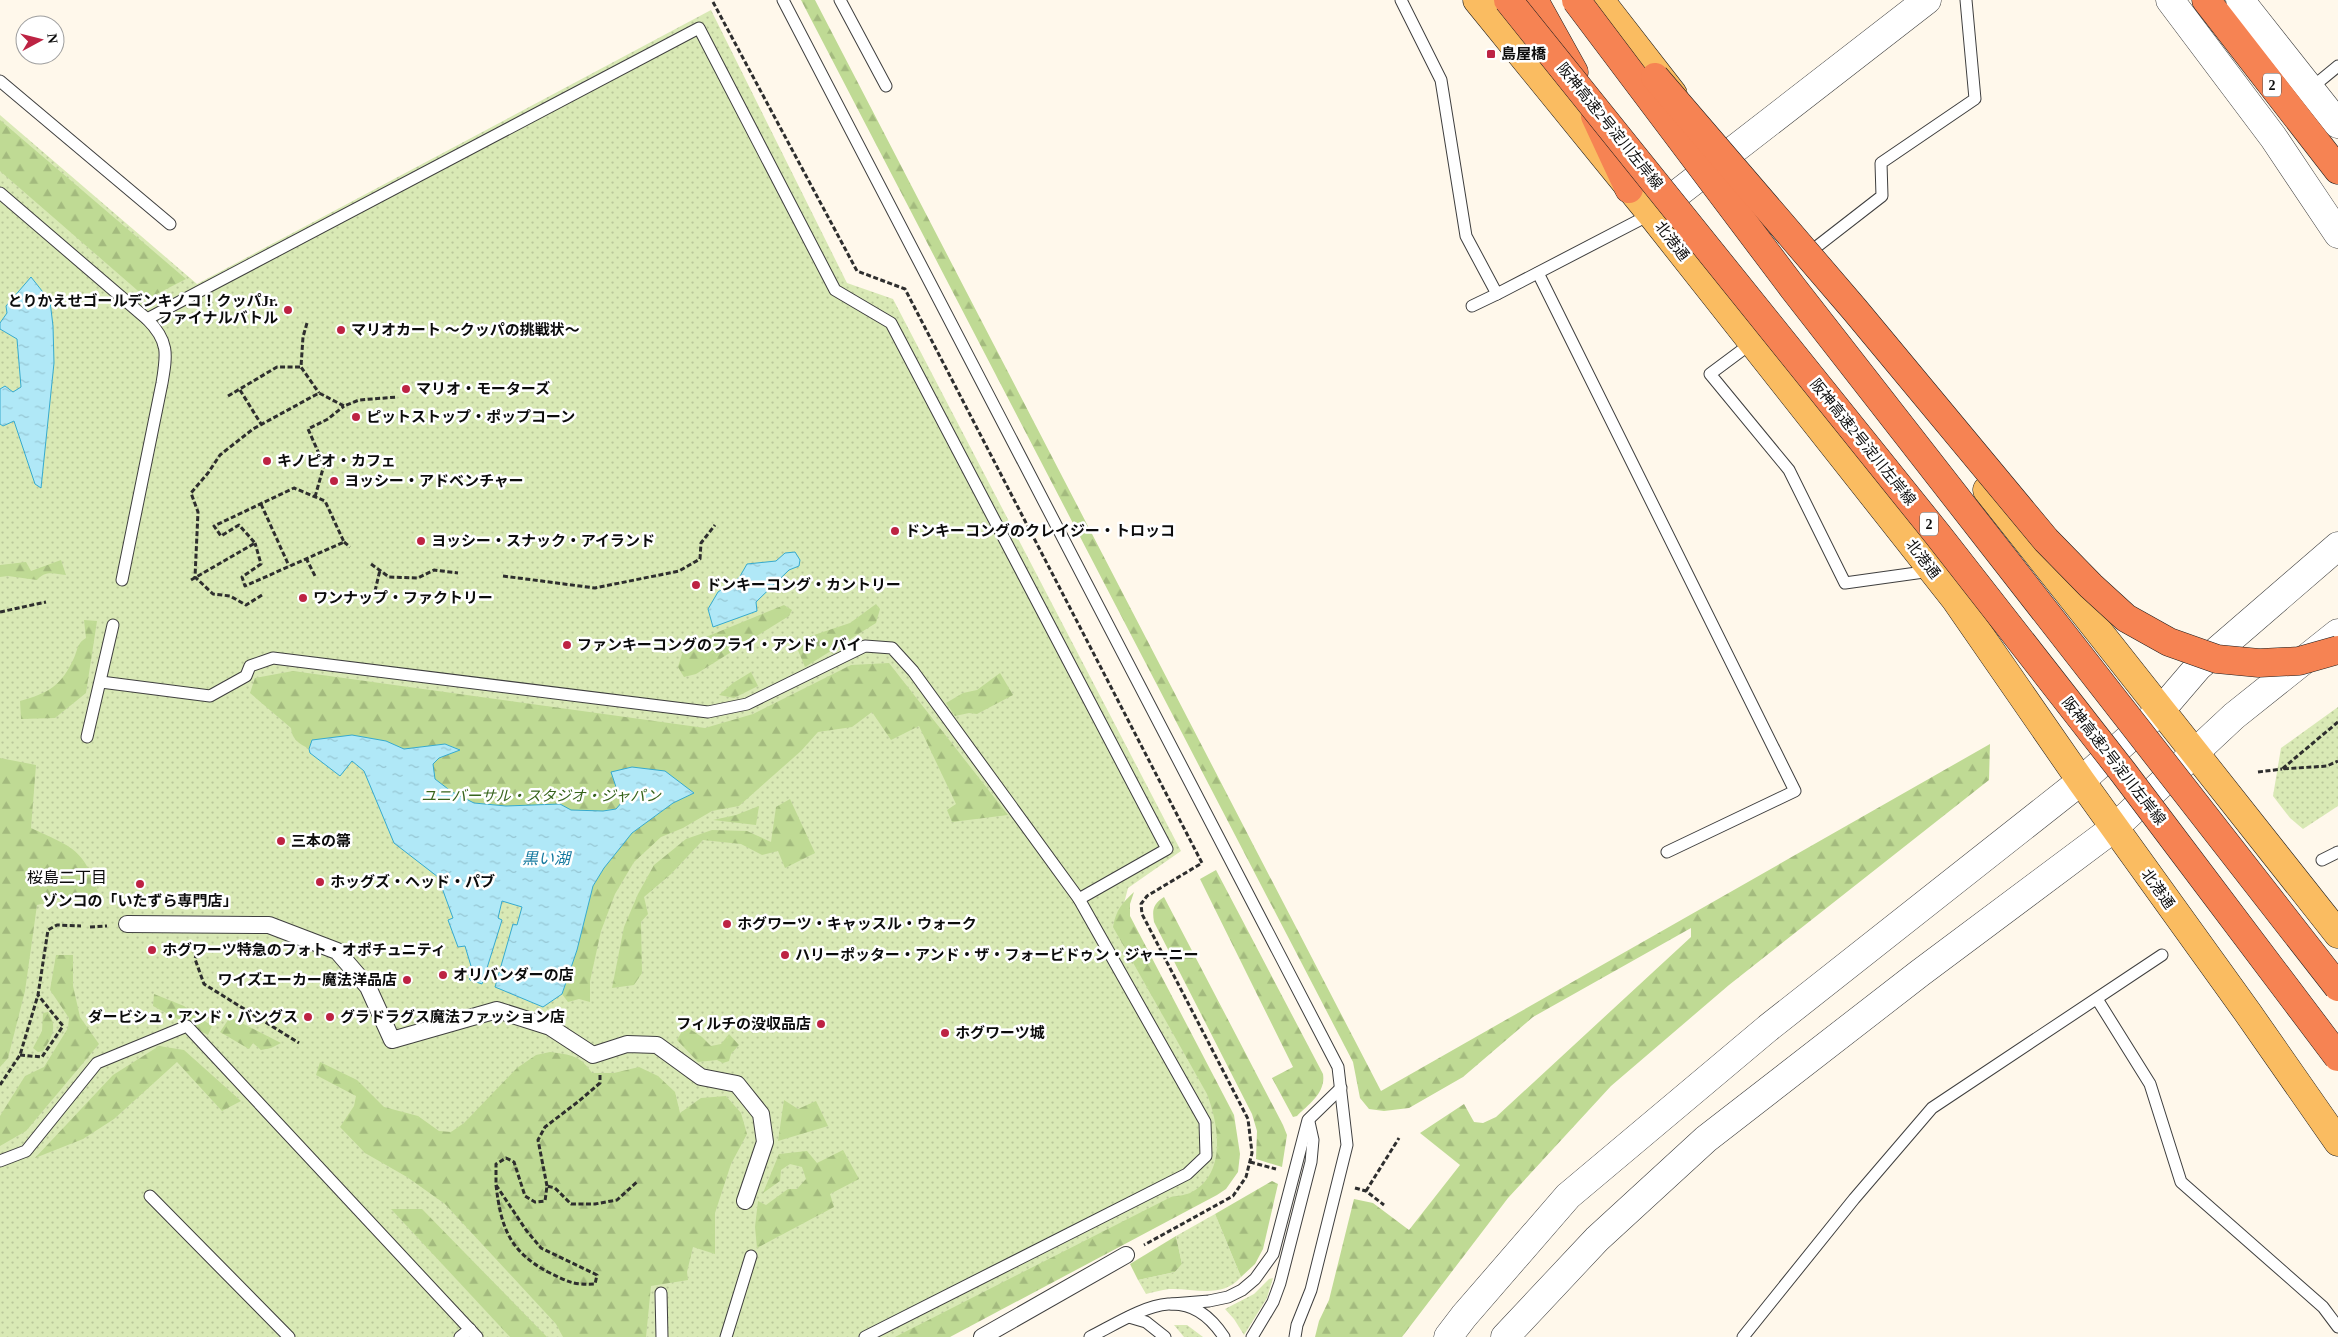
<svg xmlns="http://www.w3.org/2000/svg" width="2338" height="1337" font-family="'Times New Roman','Noto Sans JP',serif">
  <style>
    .green { fill: url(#green-dots) }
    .forest { fill: url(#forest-firs) }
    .water { fill: url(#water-ripples); stroke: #36aace }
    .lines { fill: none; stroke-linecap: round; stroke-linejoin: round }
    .service-casing { stroke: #3f3f3f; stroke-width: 13 }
    .pedestrian-casing { stroke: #3f3f3f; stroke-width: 18 }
    .tertiary-casing { stroke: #3f3f3f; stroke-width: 29 }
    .primary-casing { stroke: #1d1d1d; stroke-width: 29 }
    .motorway-casing { stroke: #1d1d1d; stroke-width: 29 }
    .path { stroke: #2e2e2e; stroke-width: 3; stroke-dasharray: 5 2.5; stroke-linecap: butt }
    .service { stroke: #fff; stroke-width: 11 }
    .pedestrian { stroke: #fff; stroke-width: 16 }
    .tertiary { stroke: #fff; stroke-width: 28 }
    .primary { stroke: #fabc61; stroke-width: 28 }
    .motorway { stroke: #f68353; stroke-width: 28 }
    .motorway-bridge-casing { stroke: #1d1d1d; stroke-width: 29; stroke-linecap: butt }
    .motorway-bridge { stroke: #f68353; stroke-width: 28 }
    .poi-dot { fill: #bd2343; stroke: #fff; stroke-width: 2 }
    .labels { text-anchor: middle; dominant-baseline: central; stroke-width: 5; stroke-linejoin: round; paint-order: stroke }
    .shield { fill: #fff; stroke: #555; stroke-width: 1 }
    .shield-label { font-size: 14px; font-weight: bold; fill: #0c0c0c }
    .poi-label { font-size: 15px; font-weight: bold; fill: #0c0c0c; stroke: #fff; text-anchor: start }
    .street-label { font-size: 15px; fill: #0c0c0c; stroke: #fff }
    .park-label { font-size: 15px; font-style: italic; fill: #37641c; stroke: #fff }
    .water-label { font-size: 16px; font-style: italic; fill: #15799f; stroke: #fff }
    .neighbourhood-label { font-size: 16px; fill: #0c0c0c; stroke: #fff }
  </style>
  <defs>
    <pattern id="green-dots" width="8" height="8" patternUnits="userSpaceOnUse" patternTransform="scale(1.25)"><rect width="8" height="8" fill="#d9e9b5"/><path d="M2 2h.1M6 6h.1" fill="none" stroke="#b9c79a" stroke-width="1.8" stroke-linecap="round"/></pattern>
    <pattern id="forest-firs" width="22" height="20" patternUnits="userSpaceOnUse" patternTransform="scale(1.25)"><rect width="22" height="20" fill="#bfda94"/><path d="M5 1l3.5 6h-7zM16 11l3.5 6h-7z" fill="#a3ba7e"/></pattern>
    <pattern id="water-ripples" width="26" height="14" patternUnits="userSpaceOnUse" patternTransform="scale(1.25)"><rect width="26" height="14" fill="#b0e8f7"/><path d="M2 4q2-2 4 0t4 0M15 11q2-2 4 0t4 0" fill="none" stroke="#96c6d3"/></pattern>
  </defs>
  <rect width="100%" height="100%" fill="#fff8eb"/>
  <g class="green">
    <path d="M711 10 847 283 893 299 1181 851 1128 888 1121 915 1213 1094 1224 1178 938 1337H0V115L197 284Z"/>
    <path d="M2338 707V806L2303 829 2290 818 2273 796 2281 748Z"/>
    <path d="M1215 1214 1241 1277C1222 1299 1195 1288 1169 1289 1161 1290 1154 1292 1146 1294L1138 1280 1175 1272 1182 1264 1176 1236Z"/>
    <path d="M1273 1278 1267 1298 1244 1335 1234 1319 1225 1309 1254 1294 1269 1279Z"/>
    <path d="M1174 1325H1187L1203 1337H1184Z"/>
  </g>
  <g class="forest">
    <path d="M801 0H815L1381 1091 1990 744 1989 780 1729 985 1611 1086 1508 1198 1402 1337H1315L1319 1321 1329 1300 1354 1199 1373 1203 1409 1230 1460 1165 1420 1133 1464 1104 1474 1122 1483 1123 1496 1117 1691 937V928L1533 1017 1463 1077 1409 1108 1384 1111 1369 1109 1360 1098 1353 1062Z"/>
    <path d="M0 120 186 279 147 299 137 290 0 171Z"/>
    <path d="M61 560 66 575C54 574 46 570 37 580L8 576 0 577V565L26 562 31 571Z"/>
    <path d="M876 604 880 609 876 623 805 667 797 648 799 640 850 623Z"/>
    <path d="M784 605 792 610 789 616 696 674 684 677 678 667 683 651 696 641Z"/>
    <path d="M84 620 97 621 86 693 55 718 21 719 20 701C49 693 61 686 74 658 78 649 77 643 86 638Z"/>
    <path d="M889 663 1008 815 952 822 947 810 956 804 919 726 891 740 872 712 852 727 818 732 801 751 739 806 712 811 683 828 661 837 634 862 615 894 601 931 590 981V1002L579 999 568 1002 562 994 577 950 593 886 604 868 632 833 673 803 693 792 616 787 625 795 623 801 616 809 603 811 571 810 560 804 506 806 474 803 452 792 435 779 432 764 439 758 459 749 445 744 404 749 386 741 312 740 309 749C299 743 292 740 291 728L250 693 255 678 293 671 705 728 753 714 851 665Z"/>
    <path d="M751 672 758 686 734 698 719 695 733 683Z"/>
    <path d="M1000 673 1013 695 977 714 969 713 955 716 946 703 963 693 977 690Z"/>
    <path d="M0 758 36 765 31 828C71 847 83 847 98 892L88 899 74 896 37 905 25 991 8 1058 0 1067Z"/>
    <path d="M790 799 815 853 785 868 778 851 762 855 741 844 703 840 671 874 644 897 648 914 641 922 642 973 634 985 612 988 624 927 638 894 654 865 686 839 712 830 747 831 771 842 776 807Z"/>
    <path d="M759 806 756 825 713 820 736 815Z"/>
    <path d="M1216 870 1323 1074C1326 1093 1309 1104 1297 1116L1293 1117 1272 1078 1293 1067 1200 879Z"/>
    <path d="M1134 892 1130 904V916L1234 1115 1240 1154 1238 1172 1226 1189 1217 1195 950 1337H895L1171 1197C1177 1196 1185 1195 1190 1193 1227 1175 1219 1125 1207 1094L1113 927C1116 910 1122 903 1134 892Z"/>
    <path d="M1164 897 1283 1125 1287 1135 1282 1167 1256 1159 1257 1131 1252 1114 1154 922C1152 910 1153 904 1164 897Z"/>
    <path d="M56 955H73V986L80 1017 99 1044 26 1131 0 1146V1116L25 1076 44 1067 68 1028 69 1018 50 990Z"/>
    <path d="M154 994 184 1006 212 1026 208 1035 153 1006Z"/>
    <path d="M48 1012C58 1027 52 1037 43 1051L38 1052 33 1048 42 1031 43 1013Z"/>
    <path d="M230 1017 281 1043 271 1048 261 1050 253 1043 249 1049 220 1032Z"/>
    <path d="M685 1026 702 1037 711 1046 721 1044 729 1034 739 1045 731 1054 729 1061 723 1063 717 1060 698 1062 677 1040Z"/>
    <path d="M159 1046 184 1050 241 1101 222 1111 177 1062 114 1119 83 1139 35 1158 113 1075Z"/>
    <path d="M550 1052C571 1055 580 1055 592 1073H614L639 1067 658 1076 675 1092 680 1113 701 1098 726 1096 741 1113 747 1134 731 1164 715 1213V1254L693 1247 687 1272 688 1280 651 1286 646 1337H563L556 1324 445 1204 407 1177 365 1153 340 1127 354 1106 356 1096 316 1075 320 1062 357 1080 384 1107 418 1116 439 1131 451 1132 464 1123 517 1068 536 1055Z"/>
    <path d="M784 1100 798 1109 816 1101 828 1126 778 1141Z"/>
    <path d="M843 1150 859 1179 830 1194 834 1207 757 1248 755 1227 758 1201 766 1205 788 1189H797L806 1179 802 1167 790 1164 781 1170 780 1181 763 1193 779 1154 807 1151 817 1163Z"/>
    <path d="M1272 1181 1278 1184 1263 1249 1255 1264 1241 1277 1215 1214Z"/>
    <path d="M391 1209H422L547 1337H510Z"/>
    <path d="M1176 1236 1182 1264 1175 1272 1138 1280 1130 1264Z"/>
  </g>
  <g class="water">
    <path d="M31 277 50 301 53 326 54 363 41 488 35 484 14 421 3 426 0 424V389L5 386 13 392 21 387 17 339 0 329V323L7 313 6 306Z"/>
    <path d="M795 552 800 560 799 566 789 570 756 602 757 611 713 627 708 609 718 592 739 578 747 564 776 561 785 553Z"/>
    <path d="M352 735 386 741 404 749 445 744 460 750 439 758 433 764 435 779 452 792 474 803 506 806 560 804 571 810 603 811 616 809 623 801 624 795 616 787 611 772 632 767 665 771 694 793 673 803 632 833 604 868 593 886 577 950 562 994 543 1007 495 987 513 924 517 925 522 907 502 901 498 918 502 920 482 984 470 980 467 969 471 966 465 946 458 947 448 920 453 918 438 877 394 843 364 771 352 761 340 776 310 753 309 749 312 740Z"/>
  </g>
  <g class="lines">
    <g class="service-casing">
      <g id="service">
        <path d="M783 0 1338 1067 1347 1145 1311 1290 1297 1325 1295 1337"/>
        <path d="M840 0 886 86"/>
        <path d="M1401 0 1441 80 1466 236 1497 294 1651 214"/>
        <path d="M0 81 170 224"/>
        <path d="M2310 89 2338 66"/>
        <path d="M0 193 147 319C169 341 167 354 162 383L122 580"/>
        <path d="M1806 255 1882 196 1881 163 1975 99 1966 0"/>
        <path d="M1538 273 1795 791 1667 852"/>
        <path d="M1472 306 1497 294"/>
        <path d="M147 319 699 28 835 290 891 323 1167 849 1079 899"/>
        <path d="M1753 342 1710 374 1789 470 1845 583 1931 571"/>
        <path d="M101 682 210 696 246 676 250 666 273 658 708 712 747 704 865 646 892 648 913 671 1079 899 1205 1122 1206 1156 1187 1174 865 1337"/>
        <path d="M87 737 113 625"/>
        <path d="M2322 860 2338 852"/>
        <path d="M2097 999 2150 1084 2181 1182 2323 1307 2338 1327"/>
        <path d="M0 1161 26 1151 97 1063 187 1026 477 1337"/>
        <path d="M150 1196 289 1337"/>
        <path d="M661 1293 662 1337"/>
        <path d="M1172 1304 1209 1301 1228 1297 1242 1290 1255 1279 1273 1254 1308 1120 1341 1088"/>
        <path d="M1129 1317 1146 1322 1165 1337"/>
        <path d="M460 1337 470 1329"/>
        <path d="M726 1337 751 1256"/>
        <path d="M1090 1337C1139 1312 1185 1277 1224 1337"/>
        <path d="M1252 1337 1273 1302 1280 1283 1311 1162 1313 1140 1309 1122"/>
        <path d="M1743 1337 1854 1199 1932 1108 2162 955"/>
      </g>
    </g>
    <g class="pedestrian-casing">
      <g id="pedestrian">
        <path d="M127 924 269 925 337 951 368 987 392 1040 497 1010 550 1027 593 1055 627 1044 657 1045 701 1077 737 1084 761 1114 765 1142 745 1201"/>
        <path d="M982 1337 1126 1255"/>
      </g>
    </g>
    <g class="tertiary-casing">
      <g id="tertiary">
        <path d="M2170 0 2273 137 2338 234"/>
        <path d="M2240 0 2338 124"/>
        <path d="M1651 214 1927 0"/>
        <path d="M1448 1337 1464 1316 1568 1196 1768 1028 2081 781 2162 709 2198 667 2338 546"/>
        <path d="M1505 1337 1597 1239 1706 1139 1920 973 2114 828 2234 716 2338 633"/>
      </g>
    </g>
    <g class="primary-casing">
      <g id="primary">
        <path d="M1477 0 1651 214 1955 599 2081 781 2248 1013 2338 1142"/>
        <path d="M1600 0 1673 94"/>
        <path d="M1987 490 2338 934"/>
      </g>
    </g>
    <g class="motorway-casing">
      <g id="motorway">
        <path d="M1534 0 1574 72"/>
        <path d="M2206 0 2338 170"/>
        <path d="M1595 116 1629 189"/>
      </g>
    </g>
    <g class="path">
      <path d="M713 2 857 271 905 289 1202 863 1147 896 1141 904 1142 914 1248 1119 1252 1153 1246 1177 1233 1196 1144 1245"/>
      <path d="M307 323 303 337 301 367 319 393"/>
      <path d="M240 390 261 424"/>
      <path d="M228 396 277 367H301"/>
      <path d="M315 497 324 465 308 429 328 419 344 406"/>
      <path d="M261 504 289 566"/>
      <path d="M344 542 350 547"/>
      <path d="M306 558 315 576"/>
      <path d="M371 564 389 577 418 578 434 570 458 573"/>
      <path d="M503 576 595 588 679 571 700 559 701 543 715 525"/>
      <path d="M191 580 255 543 239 525 221 536 214 526 294 488 325 501 344 542 245 586 242 577 261 564 255 543"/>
      <path d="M375 591 380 570"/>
      <path d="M262 595 246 605 230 596 213 594 195 577 198 512 191 493 208 473 220 455 253 429 319 393 344 406 359 400 397 397"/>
      <path d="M0 612 46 602"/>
      <path d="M2338 722 2282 769 2327 766 2338 761"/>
      <path d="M2258 772 2282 769"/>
      <path d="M90 927 107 926"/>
      <path d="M198 946 195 959 204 984 299 1043"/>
      <path d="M20 1055 42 1057 63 1026 38 995"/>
      <path d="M0 1085 20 1055 38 995 48 930 57 925 81 926"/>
      <path d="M1250 1162 1276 1169"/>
      <path d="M496 1185C501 1227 509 1251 548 1272 569 1282 572 1285 595 1284L597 1275 541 1248 526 1230 496 1185V1164L506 1158 514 1162 525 1196 535 1202 545 1201 547 1186 555 1188 571 1204H595L617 1200 638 1181"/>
      <path d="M547 1186 538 1140 545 1127 579 1101 600 1083V1075"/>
      <path d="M1355 1188 1366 1191 1384 1205"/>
      <path d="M1366 1191 1399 1138"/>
    </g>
    <use href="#service" class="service"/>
    <use href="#pedestrian" class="pedestrian"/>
    <use href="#tertiary" class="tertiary"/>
    <use href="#primary" class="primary"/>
    <use href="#motorway" class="motorway"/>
    <g class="motorway-bridge-casing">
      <g id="motorway-bridge">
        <path d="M1508 0 1938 535 2123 772 2338 1057"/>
        <path d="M1576 0 1793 288 2338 987"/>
        <path d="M1655 77 1855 310 2046 540 2091 586 2126 618 2169 642 2217 659 2259 663 2299 661 2338 650"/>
      </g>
    </g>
    <use href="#motorway-bridge" class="motorway-bridge"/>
  </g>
  <g class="poi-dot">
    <rect x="1486" y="49" width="10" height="10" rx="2.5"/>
    <circle cx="288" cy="310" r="5"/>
    <circle cx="341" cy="330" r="5"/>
    <circle cx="406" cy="389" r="5"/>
    <circle cx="356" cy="417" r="5"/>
    <circle cx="267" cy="461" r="5"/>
    <circle cx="334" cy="481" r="5"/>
    <circle cx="895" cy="531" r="5"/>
    <circle cx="421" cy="541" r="5"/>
    <circle cx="696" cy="585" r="5"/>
    <circle cx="303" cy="598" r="5"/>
    <circle cx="567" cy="645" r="5"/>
    <circle cx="281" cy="841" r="5"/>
    <circle cx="320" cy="882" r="5"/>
    <circle cx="140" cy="884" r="5"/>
    <circle cx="727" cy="924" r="5"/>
    <circle cx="152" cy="950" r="5"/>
    <circle cx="785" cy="955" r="5"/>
    <circle cx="443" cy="975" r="5"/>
    <circle cx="407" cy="980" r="5"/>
    <circle cx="308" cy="1017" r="5"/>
    <circle cx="330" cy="1017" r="5"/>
    <circle cx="821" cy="1024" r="5"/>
    <circle cx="945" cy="1033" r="5"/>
  </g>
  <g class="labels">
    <g class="shield">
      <rect x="2263" y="73.5" width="18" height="23" rx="4"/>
      <rect x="1920" y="512.5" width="18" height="23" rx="4"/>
    </g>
    <g class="shield-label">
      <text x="2272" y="85">2</text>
      <text x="1929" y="524">2</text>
    </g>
    <g class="poi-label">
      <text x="1501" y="54">島屋橋</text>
      <text x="278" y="301" text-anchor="end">とりかえせゴールデンキノコ！クッパJr.<tspan x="278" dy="17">ファイナルバトル</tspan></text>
      <text x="351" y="330">マリオカート ～クッパの挑戦状～</text>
      <text x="416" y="389">マリオ・モーターズ</text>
      <text x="366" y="417">ピットストップ・ポップコーン</text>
      <text x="277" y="461">キノピオ・カフェ</text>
      <text x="344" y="481">ヨッシー・アドベンチャー</text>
      <text x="905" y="531">ドンキーコングのクレイジー・トロッコ</text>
      <text x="431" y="541">ヨッシー・スナック・アイランド</text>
      <text x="706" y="585">ドンキーコング・カントリー</text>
      <text x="313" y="598">ワンナップ・ファクトリー</text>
      <text x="577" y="645">ファンキーコングのフライ・アンド・バイ</text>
      <text x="291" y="841">三本の箒</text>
      <text x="330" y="882">ホッグズ・ヘッド・パブ</text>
      <text x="140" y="901" text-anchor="middle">ゾンコの「いたずら専門店」</text>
      <text x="737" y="924">ホグワーツ・キャッスル・ウォーク</text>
      <text x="162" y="950">ホグワーツ特急のフォト・オポチュニティ</text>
      <text x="795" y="955">ハリーポッター・アンド・ザ・フォービドゥン・ジャーニー</text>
      <text x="453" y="975">オリバンダーの店</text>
      <text x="397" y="980" text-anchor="end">ワイズエーカー魔法洋品店</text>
      <text x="298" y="1017" text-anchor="end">ダービシュ・アンド・バングス</text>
      <text x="340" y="1017">グラドラグス魔法ファッション店</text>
      <text x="811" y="1024" text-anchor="end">フィルチの没収品店</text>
      <text x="955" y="1033">ホグワーツ城</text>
    </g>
    <g class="street-label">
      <text transform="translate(1610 126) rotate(51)">阪神高速2号淀川左岸線</text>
      <text transform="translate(1672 241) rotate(52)">北港通</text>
      <text transform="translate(1863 442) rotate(51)">阪神高速2号淀川左岸線</text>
      <text transform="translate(1923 559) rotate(52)">北港通</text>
      <text transform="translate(2114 761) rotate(52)">阪神高速2号淀川左岸線</text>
      <text transform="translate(2158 889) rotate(54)">北港通</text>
    </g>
    <g class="park-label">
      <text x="541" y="796">ユニバーサル・スタジオ・ジャパン</text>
    </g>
    <g class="water-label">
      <text x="546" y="858">黒い湖</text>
    </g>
    <g class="neighbourhood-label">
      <text x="67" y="877">桜島二丁目</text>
    </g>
  </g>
  <g transform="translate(40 40) rotate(83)"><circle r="24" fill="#ffffff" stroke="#9e9e9e"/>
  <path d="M0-4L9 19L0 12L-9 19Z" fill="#bd2343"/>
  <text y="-8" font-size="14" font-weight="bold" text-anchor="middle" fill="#0c0c0c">N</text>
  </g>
</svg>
